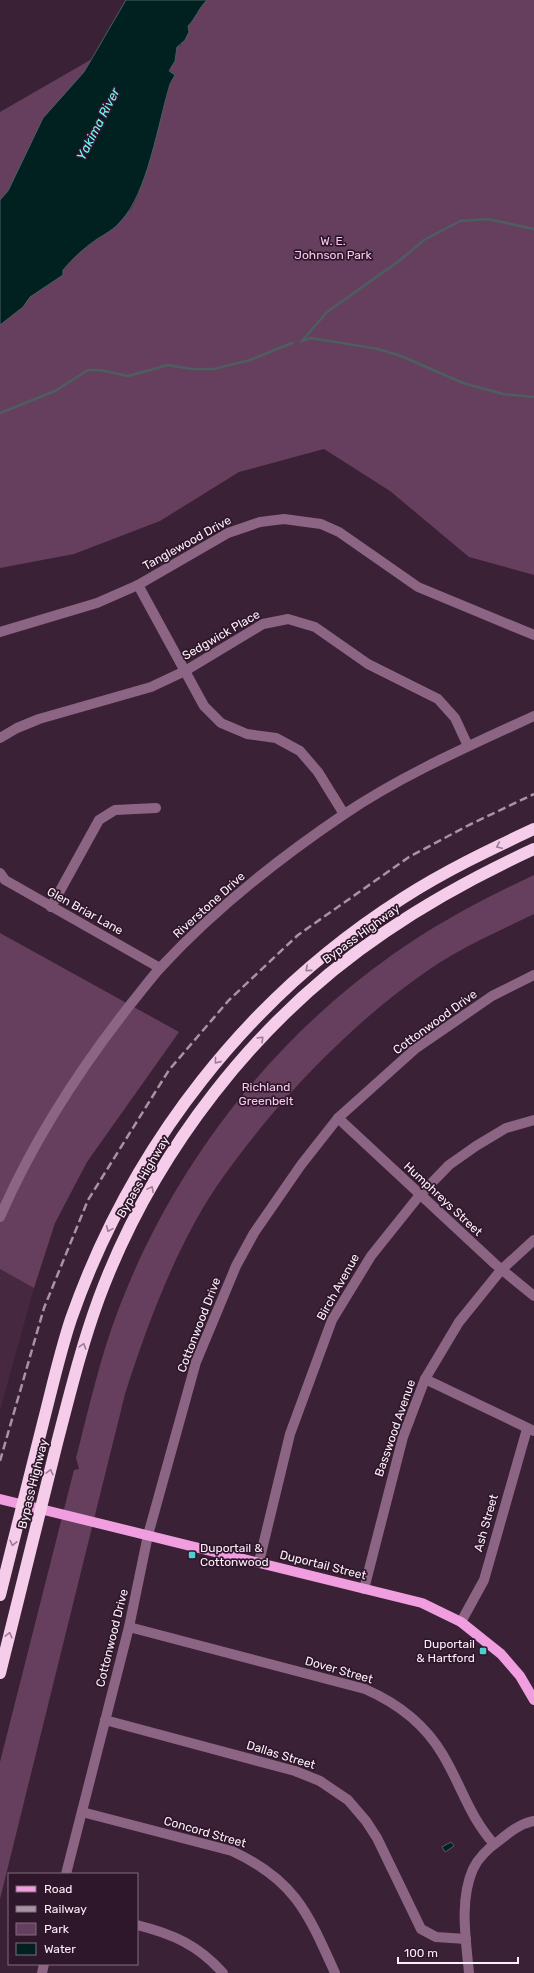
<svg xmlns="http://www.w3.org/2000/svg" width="534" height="1973" font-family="Rubik,sans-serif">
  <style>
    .built { fill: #472841 }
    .green { fill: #663f5e }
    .water { fill: #012020; stroke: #4d5e61 }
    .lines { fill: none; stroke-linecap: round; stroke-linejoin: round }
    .stream { stroke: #4d5e61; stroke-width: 2.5 }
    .minor { stroke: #8d6584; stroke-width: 10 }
    .major { stroke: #f09edf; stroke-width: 10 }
    .highway { stroke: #f5cdeb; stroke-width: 12 }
    .rail { stroke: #a794a2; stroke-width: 2.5; stroke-dasharray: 8 4; stroke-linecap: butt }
    .oneway { stroke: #9c7b95 }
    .poi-dot { fill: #52cdcd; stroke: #2f172b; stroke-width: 1.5 }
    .labels { text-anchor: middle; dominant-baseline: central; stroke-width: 3.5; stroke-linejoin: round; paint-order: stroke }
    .park-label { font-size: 12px; fill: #f9c9ed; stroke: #2f172b }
    .street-label { font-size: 12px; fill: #fdeff9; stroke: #2f172b }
    .poi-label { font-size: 12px; fill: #fdeff9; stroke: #2f172b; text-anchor: start }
    .water-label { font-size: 13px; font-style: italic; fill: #71fbfb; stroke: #2f172b }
  </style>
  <rect width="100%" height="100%" fill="#3a2135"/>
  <path class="built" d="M0 1269 34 1288 0 1410Z"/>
  <g class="green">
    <path d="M207 0H534V575L469 557 390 491 324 449 239 472 160 521 74 554 0 568V325L30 297 62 275 63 270 82 250 115 227 131 209 138 195 153 148 163 108 172 79 170 69 175 61 177 47 181 45C187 29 194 12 207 0Z"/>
    <path d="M92 59 8 191 0 200V112Z"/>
    <path d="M534 875V914C499 931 462 947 430 969 367 1012 311 1067 263 1125 238 1156 214 1187 195 1222 165 1277 144 1335 125 1394L0 1899V1762L74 1470 79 1469 76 1458C89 1408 100 1357 119 1308 173 1167 269 1042 392 955 437 923 485 898 534 875Z"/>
    <path d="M0 933 179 1032 87 1162 55 1223 34 1288 0 1269Z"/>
  </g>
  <g class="water">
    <path d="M126 0H207C198 9 196 18 188 26L189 32 185 40 177 47 175 61 169 71 175 75 170 84C158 123 148 192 121 221 115 229 105 234 97 239 84 248 73 258 63 270V275L30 297 23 307 0 325V200L8 191 43 118 84 72Z"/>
    <path d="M451 1842 454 1846 445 1852 442 1847Z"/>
  </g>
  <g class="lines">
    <g class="stream">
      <path d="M302 341 311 338 378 349 401 356 463 383 503 394 534 397"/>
      <path d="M301 342 327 312 399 261 424 240 460 221 488 219 534 229"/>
      <path d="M0 413 55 391 88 370H100L128 376 168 365 192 369H214L250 360 292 343"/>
    </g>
    <g class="minor">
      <path d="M138 585 204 706 221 723 247 734 276 738 300 751 318 772 344 814"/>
      <path d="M0 632 97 603 138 585 228 533 260 522 284 519 321 524 339 532 418 587 534 635"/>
      <path d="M0 738 17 728 39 719 151 687 185 671 263 624 288 619 315 627 368 664 438 699 455 718 468 746"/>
      <path d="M0 873 5 880 160 968"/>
      <path d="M51 907 99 820 115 810 156 808"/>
      <path d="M338 1118 495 1264 534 1296"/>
      <path d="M0 1217C33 1141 79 1070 130 1005 140 993 150 979 161 967 215 909 278 859 343 815 402 775 469 746 534 716"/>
      <path d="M425 1379 534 1431"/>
      <path d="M259 1562 290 1434 332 1320 371 1256 419 1196 449 1165 476 1146 506 1128 534 1120"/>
      <path d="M364 1589 403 1437 425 1379 459 1322 501 1270 534 1240"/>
      <path d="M461 1622 484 1580 527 1429"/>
      <path d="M129 1627 365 1689C397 1703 425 1724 443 1755 462 1787 469 1816 494 1844"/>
      <path d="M105 1720 295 1771 320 1781 348 1800 366 1821 377 1838 421 1929 436 1937 466 1939"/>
      <path d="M82 1812 232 1851C295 1880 308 1913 335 1973"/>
      <path d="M66 1874 129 1627 148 1535 196 1362 236 1266 254 1233 301 1165 338 1118 415 1049 492 996 534 975"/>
      <path d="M137 1925C173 1934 198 1945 223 1973"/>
      <path d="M42 1973 44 1964"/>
      <path d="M469 1973C466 1940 459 1901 473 1869 478 1858 490 1847 500 1840 511 1831 520 1824 534 1821"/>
    </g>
    <path class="major" d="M0 1499 422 1603 461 1622 501 1654 520 1676 534 1700"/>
    <g class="highway">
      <path d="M0 1595C14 1538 29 1480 43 1423 52 1388 60 1352 71 1319 132 1145 249 996 403 898 445 871 489 850 534 829"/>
      <path d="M0 1673C19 1598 37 1522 56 1447 69 1397 81 1347 99 1298 153 1153 256 1019 385 932 432 900 482 873 534 849"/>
    </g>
    <path class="rail" d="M0 1461 44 1308 88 1200 169 1070 229 1000 298 935 409 857 469 825 534 794"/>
  </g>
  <defs><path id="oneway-chevron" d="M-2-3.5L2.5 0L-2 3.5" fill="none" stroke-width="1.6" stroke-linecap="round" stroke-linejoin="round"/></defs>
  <g class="oneway">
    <use href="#oneway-chevron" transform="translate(499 846) rotate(155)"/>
    <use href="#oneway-chevron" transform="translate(308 969) rotate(139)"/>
    <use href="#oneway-chevron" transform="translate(261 1039) rotate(-45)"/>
    <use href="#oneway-chevron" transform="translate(217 1061) rotate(129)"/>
    <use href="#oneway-chevron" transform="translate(151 1189) rotate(-62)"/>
    <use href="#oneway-chevron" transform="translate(109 1229) rotate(114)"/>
    <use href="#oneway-chevron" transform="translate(83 1346) rotate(-73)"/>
    <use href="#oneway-chevron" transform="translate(50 1472) rotate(-76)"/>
    <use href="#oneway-chevron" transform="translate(13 1543) rotate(104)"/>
    <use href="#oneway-chevron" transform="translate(9 1635) rotate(-76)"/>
  </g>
  <g class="poi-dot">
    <rect x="188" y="1551" width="8" height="8" rx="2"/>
    <rect x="479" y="1647" width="8" height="8" rx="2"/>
  </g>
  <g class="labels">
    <g class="park-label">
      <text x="333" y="241">W. E.<tspan x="333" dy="14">Johnson Park</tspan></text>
      <text x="266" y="1087">Richland<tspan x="266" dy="14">Greenbelt</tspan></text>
    </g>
    <g class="street-label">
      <text transform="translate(187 543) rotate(-29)">Tanglewood Drive</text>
      <text transform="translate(221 635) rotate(-30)">Sedgwick Place</text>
      <text transform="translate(209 905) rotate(-42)">Riverstone Drive</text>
      <text transform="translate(85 911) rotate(29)">Glen Briar Lane</text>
      <text transform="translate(361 934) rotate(-36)">Bypass Highway</text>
      <text transform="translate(435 1022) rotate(-36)">Cottonwood Drive</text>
      <text transform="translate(143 1177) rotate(-60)">Bypass Highway</text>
      <text transform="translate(443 1199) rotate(43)">Humphreys Street</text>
      <text transform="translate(338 1287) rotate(-61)">Birch Avenue</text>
      <text transform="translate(199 1325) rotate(-69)">Cottonwood Drive</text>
      <text transform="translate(395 1428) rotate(-71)">Basswood Avenue</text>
      <text transform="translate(33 1484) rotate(-76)">Bypass Highway</text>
      <text transform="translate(486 1523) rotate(-74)">Ash Street</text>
      <text transform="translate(323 1565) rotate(14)">Duportail Street</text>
      <text transform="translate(112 1638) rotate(-76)">Cottonwood Drive</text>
      <text transform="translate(339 1670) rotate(16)">Dover Street</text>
      <text transform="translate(281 1755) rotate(17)">Dallas Street</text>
      <text transform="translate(205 1832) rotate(16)">Concord Street</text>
    </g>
    <g class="poi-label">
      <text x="200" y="1548">Duportail &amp;<tspan x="200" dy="14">Cottonwood</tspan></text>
      <text x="475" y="1644" text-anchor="end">Duportail<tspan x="475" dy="14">&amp; Hartford</tspan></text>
    </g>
    <g class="water-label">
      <text transform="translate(98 124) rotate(-63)">Yakima River</text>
    </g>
  </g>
  <rect x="8" y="1873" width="130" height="92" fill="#2f172b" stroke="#816d7d"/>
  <rect x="16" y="1886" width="20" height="6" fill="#f09edf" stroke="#816d7d"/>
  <text x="44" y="1893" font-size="12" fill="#fdeff9">Road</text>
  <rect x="16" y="1906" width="20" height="6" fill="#a794a2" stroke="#816d7d"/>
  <text x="44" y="1913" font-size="12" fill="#fdeff9">Railway</text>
  <rect x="16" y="1923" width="20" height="12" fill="#663f5e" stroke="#816d7d"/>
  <text x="44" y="1933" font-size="12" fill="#fdeff9">Park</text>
  <rect x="16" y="1943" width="20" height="12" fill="#012020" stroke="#816d7d"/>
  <text x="44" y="1953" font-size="12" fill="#fdeff9">Water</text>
  <path d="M398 1957v6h120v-6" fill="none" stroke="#fdeff9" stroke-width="2"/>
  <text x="404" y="1957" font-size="12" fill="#fdeff9" stroke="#2f172b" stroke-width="3" paint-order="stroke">100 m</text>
</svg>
